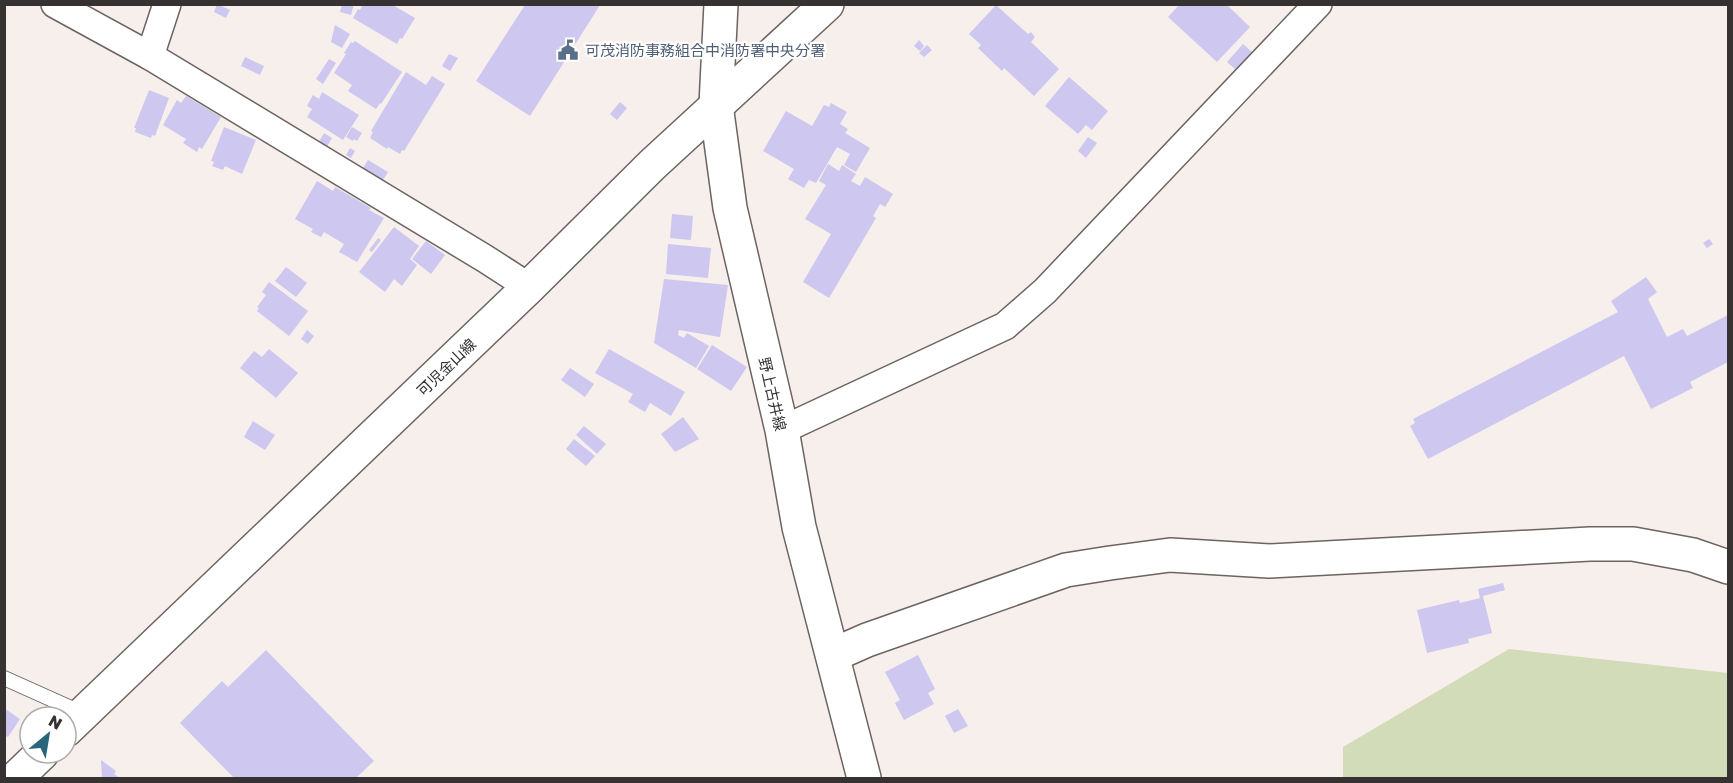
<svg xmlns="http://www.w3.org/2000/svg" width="1733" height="783" font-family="'Golos Text','Noto Sans JP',sans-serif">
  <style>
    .green { fill: #d3dcb8 }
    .building { fill: #cec7f0 }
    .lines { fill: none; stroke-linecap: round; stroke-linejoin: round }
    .service-casing { stroke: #6b6461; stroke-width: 16 }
    .minor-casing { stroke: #6b6461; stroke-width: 30 }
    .tertiary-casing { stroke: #6b6461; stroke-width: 36 }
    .secondary-casing { stroke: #6b6461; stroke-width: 36 }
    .primary-casing { stroke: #6b6461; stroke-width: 36 }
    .service { stroke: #fff; stroke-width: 14 }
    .minor { stroke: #fff; stroke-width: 27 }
    .tertiary { stroke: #fff; stroke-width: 33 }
    .secondary { stroke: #fff; stroke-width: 33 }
    .primary { stroke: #fff; stroke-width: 33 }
    .labels { text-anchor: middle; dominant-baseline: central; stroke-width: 4.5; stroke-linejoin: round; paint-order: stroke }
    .service-label { font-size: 15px; fill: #4e5e75; stroke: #fff; text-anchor: start }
    .street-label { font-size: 15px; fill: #353231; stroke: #fff }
  </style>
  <rect width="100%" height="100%" fill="#f7efeb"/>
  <path class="green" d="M1509 649 1728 673V778H1343V747Z"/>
  <g class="building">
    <path d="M217 4 230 10 226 18 214 12Z"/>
    <path d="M342 4H354L351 15 340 12Z"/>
    <path d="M363 4H391L415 18 402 39 400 38 397 44 353 18 358 9 360 10Z"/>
    <path d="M1180 4H1226L1250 27 1217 62 1168 17Z"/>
    <path d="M525 5H600L530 116 476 81Z"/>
    <path d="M996 5 1028 34 1031 32 1035 37 1031 42 1059 69 1034 96 1004 68 1002 71 978 48 981 45 969 34Z"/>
    <path d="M335 25 350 34 342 48 331 42Z"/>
    <path d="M919 40 924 46 920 51 914 46Z"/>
    <path d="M355 41 402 72 381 104 380 103 376 109 348 91 352 85 334 73 346 54 344 53 351 42 353 43Z"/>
    <path d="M1243 44 1252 52 1236 70 1227 62Z"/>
    <path d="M927 45 932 50 924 57 919 53Z"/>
    <path d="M449 54 458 58 450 71 442 66Z"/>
    <path d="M245 57 264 66 260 75 241 66Z"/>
    <path d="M329 59 336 63 323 84 316 79Z"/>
    <path d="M406 72 426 85 432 76 445 84 404 151 402 150 400 154 388 147 387 149 370 138 373 132 371 131Z"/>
    <path d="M1069 77 1108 111 1092 130 1086 125 1078 134 1045 106Z"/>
    <path d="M149 90 169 98 155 136 152 135 151 138 135 132 136 128H134Z"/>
    <path d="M322 92 359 115 343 140 307 117 312 109 307 106 313 95 319 99Z"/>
    <path d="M186 96 221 117 202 149 199 147 197 152 183 143 186 139 163 125 177 100 181 103Z"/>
    <path d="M620 102 627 108 617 120 610 114Z"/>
    <path d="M831 103 847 112 840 124 848 129 845 133 870 148 856 172 844 165 850 154 837 147 816 183 809 180 804 188 788 179 794 169 763 151 786 111 812 126 824 105 829 107Z"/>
    <path d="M224 127 256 140 242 174 225 166 223 170 212 166 214 162 211 161Z"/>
    <path d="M352 127 362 133 357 141 354 139 353 141 346 137Z"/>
    <path d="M324 133 332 138 325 150 317 145Z"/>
    <path d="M1088 137 1097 143 1086 158 1078 151Z"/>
    <path d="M350 148 355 151 351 158 346 155Z"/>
    <path d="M368 160 388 172 383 180 363 168Z"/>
    <path d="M828 164 839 171 842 165 856 174 851 181 860 186 865 177 893 194 885 207 880 204 873 216 876 218 829 298 803 282 831 234 805 219 826 185 819 181Z"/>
    <path d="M317 181 333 191 335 187 371 208 369 210 384 218 357 262 339 252 344 244 324 232 321 237 311 232 313 229 295 219Z"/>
    <path d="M672 214 693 216 691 240 670 238Z"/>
    <path d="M394 227 419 246 410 259 417 265 402 286 394 279 385 292 359 272Z"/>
    <path d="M378 238 381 240 372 252 369 250Z"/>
    <path d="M1709 239 1713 244 1707 248 1703 243Z"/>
    <path d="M426 241 445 255 431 274 412 259Z"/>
    <path d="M668 244 711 248 708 278 666 274Z"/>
    <path d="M286 267 307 283 296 297 275 281Z"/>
    <path d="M1646 277 1657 292 1648 299 1667 337 1683 329 1687 336 1728 315V362L1690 382 1693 388 1651 409 1624 356 1428 459 1410 426 1415 423 1413 419 1618 312 1611 301Z"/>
    <path d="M664 279 728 285 720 337 679 330 678 335 684 338 687 333 709 346 696 368 654 343Z"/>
    <path d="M269 282 308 311 289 336 257 311 259 308 257 307 266 295 262 292Z"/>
    <path d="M307 330 314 336 308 344 301 339Z"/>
    <path d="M712 345 747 367 731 391 697 369Z"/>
    <path d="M269 349 298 373 276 398 240 368 254 351 262 357Z"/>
    <path d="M609 349 685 392 671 416 650 403 645 412 628 402 633 394 595 373Z"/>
    <path d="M570 368 594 384 585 397 561 380Z"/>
    <path d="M683 417 699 439 675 452 661 434Z"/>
    <path d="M253 421 275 435 265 450 244 437Z"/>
    <path d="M584 426 606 444 597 454 576 435Z"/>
    <path d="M574 439 595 456 586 466 566 449Z"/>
    <path d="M1503 583 1505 590 1483 596 1492 633 1468 639 1469 643 1427 653 1417 610 1459 600 1460 603 1480 598 1478 589Z"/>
    <path d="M266 650 374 761 356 778H234L180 723 222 681 228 687Z"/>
    <path d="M918 655 935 689 928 693 934 704 904 720 895 703 900 700 885 672Z"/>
    <path d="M4 708 20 719 8 737 4 735Z"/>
    <path d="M958 709 968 726 954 733 945 716Z"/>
    <path d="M101 760 116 771 114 774 120 778H102Z"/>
  </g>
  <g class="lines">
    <g class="service-casing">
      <path id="service" d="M4 678 82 713"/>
    </g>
    <g class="minor-casing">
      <g id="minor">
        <path d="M55 4 150 56 484 258 529 287"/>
        <path d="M150 56 167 4"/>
        <path d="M782 430 1005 326 1045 291 1318 4"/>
      </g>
    </g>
    <g class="tertiary-casing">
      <path id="tertiary" d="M833 655 867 640 1066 570 1110 563 1170 555 1269 561 1590 544H1633L1693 555 1728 567"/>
    </g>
    <g class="secondary-casing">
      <path id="secondary" d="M721 4 716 105 730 208 782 430 799 527 864 778"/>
    </g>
    <g class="primary-casing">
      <g id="primary">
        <path d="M66 730 529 287 652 165 827 4"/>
        <path d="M16 778 42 753"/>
      </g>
    </g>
    <use href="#service" class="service"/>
    <use href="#minor" class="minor"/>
    <use href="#tertiary" class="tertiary"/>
    <use href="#secondary" class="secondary"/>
    <use href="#primary" class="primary"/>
  </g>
  <defs>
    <g id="civic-bare" transform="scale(1.62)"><path d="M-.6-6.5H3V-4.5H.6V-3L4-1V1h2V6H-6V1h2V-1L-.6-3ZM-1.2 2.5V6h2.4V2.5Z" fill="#5c6f8a" stroke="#fff" stroke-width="2.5" paint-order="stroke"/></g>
  </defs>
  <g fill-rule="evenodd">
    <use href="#civic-bare" x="568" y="50"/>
  </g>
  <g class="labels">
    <g class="service-label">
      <text x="585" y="50">可茂消防事務組合中消防署中央分署</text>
    </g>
    <g class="street-label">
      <text transform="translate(446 367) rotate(-44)">可児金山線</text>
      <text transform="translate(773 394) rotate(77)">野上古井線</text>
    </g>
  </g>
  <rect width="1733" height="783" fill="none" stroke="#353231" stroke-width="12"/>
  <g transform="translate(48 735) rotate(30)"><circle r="28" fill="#ffffff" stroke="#aeadad" stroke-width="1.5"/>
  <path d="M0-4.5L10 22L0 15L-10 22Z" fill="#29657c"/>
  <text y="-9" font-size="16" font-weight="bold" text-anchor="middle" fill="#353231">N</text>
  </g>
</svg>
